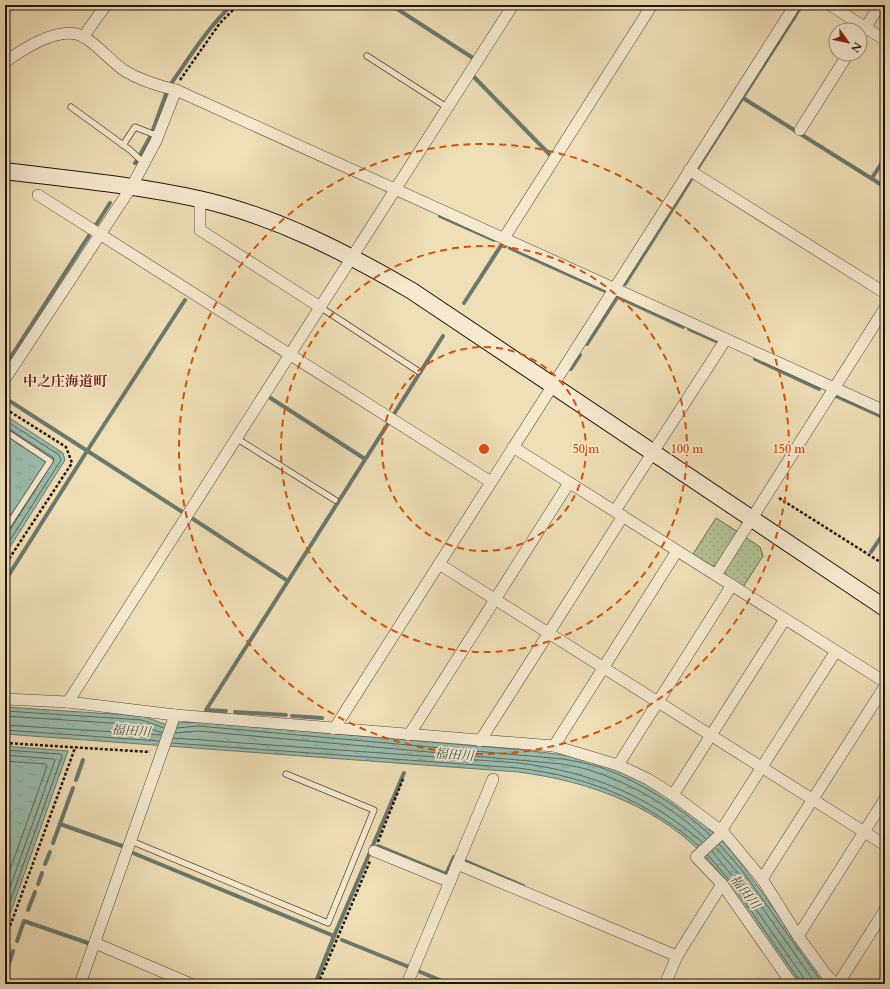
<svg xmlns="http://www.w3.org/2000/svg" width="890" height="989" font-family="Cardo,'Noto Serif JP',serif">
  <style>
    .grass { fill: url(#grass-dots); stroke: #6a6c51 }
    .water { fill: url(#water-ripples); stroke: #6a796e }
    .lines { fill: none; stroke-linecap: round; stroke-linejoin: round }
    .shore { stroke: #5e685e; stroke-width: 1 }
    .stream { stroke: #6a796e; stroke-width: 4 }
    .lane-casing { stroke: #554739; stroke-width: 7 }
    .street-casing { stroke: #554739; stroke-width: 12 }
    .secondary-casing { stroke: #22140f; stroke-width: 18 }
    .path { stroke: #22140f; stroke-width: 2.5; stroke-dasharray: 3 2; stroke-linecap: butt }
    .lane { stroke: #f5ead0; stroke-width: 5.5 }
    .street { stroke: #f5ead0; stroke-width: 11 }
    .secondary { stroke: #f5ead0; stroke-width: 16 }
    .ring { fill: none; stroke: #d4520c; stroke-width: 2; stroke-dasharray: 7 5 }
    .labels { text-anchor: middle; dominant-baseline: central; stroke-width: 3.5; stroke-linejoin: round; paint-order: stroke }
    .water-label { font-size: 13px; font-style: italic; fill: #4c4f47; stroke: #f5ead0 }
    .quarter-label { font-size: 14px; font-weight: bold; fill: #7a1f14; stroke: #f5ead0 }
    .centre { fill: #d4520c; stroke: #f5ead0; stroke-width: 2 }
    .ring-label { font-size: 12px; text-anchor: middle; font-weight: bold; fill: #d4520c; stroke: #f5ead0; stroke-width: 3.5; stroke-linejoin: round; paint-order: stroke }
  </style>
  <defs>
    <pattern id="grass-dots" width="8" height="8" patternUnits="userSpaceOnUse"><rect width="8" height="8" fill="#b2c393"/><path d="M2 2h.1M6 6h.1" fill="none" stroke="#99a77e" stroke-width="1.8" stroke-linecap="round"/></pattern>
    <pattern id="water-ripples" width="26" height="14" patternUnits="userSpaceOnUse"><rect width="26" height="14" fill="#9abdae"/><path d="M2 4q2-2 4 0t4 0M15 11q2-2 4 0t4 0" fill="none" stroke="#84a294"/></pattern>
  </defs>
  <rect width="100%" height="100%" fill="#efdfb6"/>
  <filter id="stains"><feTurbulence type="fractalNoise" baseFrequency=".005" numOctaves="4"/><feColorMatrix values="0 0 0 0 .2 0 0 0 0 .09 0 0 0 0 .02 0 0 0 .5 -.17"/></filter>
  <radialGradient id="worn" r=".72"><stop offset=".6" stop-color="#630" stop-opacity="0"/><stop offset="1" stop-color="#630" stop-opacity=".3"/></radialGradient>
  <g class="grass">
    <path d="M716 518 738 532 718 565 712 566 693 554Z"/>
    <path d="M745 537 760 547 763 556 743 587 725 575 724 570Z"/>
  </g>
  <g class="water">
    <path d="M5 415 63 453 65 460 5 555Z"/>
    <path d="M5 707 143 716 164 724 197 722 523 750C548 753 573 755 597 763 652 780 712 822 745 869 763 893 780 918 798 943 807 957 816 972 828 984H796C769 945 744 902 713 865 664 808 590 781 518 772L5 734Z"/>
    <path d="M5 746 68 751 5 928Z"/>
  </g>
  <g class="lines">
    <g class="shore">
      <path d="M5 420 59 455 61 460 5 548"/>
      <path d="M5 426 54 458 53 462"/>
      <path d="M5 538 44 476"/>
      <path d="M5 711 142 720 164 728"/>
      <path d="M5 716 141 725 162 733"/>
      <path d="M5 725 161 735"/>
      <path d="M177 728 198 726 563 759C574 761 585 763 596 766 634 778 681 807 710 835"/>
      <path d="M5 730 159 741"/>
      <path d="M176 733 198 731 562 764C573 766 585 768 595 772 635 785 676 810 706 839"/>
      <path d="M174 738 519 763C591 772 647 795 702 842"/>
      <path d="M172 743 518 768C589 777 644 799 699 846"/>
      <path d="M5 750 60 754 62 756 5 916"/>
      <path d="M5 755 53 759 55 760 5 902"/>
      <path d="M5 761 45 764 47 766 5 884"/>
      <path d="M719 844 741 869 823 984"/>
      <path d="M716 848 737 872 816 984"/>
      <path d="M712 851 737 882 803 977 804 984"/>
      <path d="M708 855 733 885 799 980V984"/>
    </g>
    <g class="stream">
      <path d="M391 5 473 58"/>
      <path d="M473 76 552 157"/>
      <path d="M170 85C190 57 207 28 232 5"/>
      <path d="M743 98 885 187"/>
      <path d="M153 130 166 94"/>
      <path d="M140 155 150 137"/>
      <path d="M135 163 137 161"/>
      <path d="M697 169 802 5"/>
      <path d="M872 178 885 158"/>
      <path d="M440 216 494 240"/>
      <path d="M96 225 110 203"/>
      <path d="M510 248 605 291"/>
      <path d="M625 284 692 178"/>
      <path d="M616 296 683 327"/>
      <path d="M464 303 502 244"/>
      <path d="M689 329 718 342"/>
      <path d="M587 344 618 296"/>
      <path d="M755 359 819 389"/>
      <path d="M5 366 90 234"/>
      <path d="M571 369 580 355"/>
      <path d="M836 396 885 418"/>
      <path d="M269 397 365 459"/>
      <path d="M5 398 184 513"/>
      <path d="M394 414 443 336"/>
      <path d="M87 451 185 300"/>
      <path d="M190 517 288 581"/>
      <path d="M871 552 885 531"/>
      <path d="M5 581 87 451"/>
      <path d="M226 711 206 710 389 422"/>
      <path d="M235 712 286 715"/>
      <path d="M292 716 322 718"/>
      <path d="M76 780 83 760"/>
      <path d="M60 824 122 846"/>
      <path d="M53 843 73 788"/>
      <path d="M378 846 446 874 454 857"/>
      <path d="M133 853 334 936"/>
      <path d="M465 861 523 886"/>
      <path d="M45 864 50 852"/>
      <path d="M38 884 42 873"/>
      <path d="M28 910 35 892"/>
      <path d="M342 940 409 967"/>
      <path d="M17 941 24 921 88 943"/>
      <path d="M5 966 8 967 13 951"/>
      <path d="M418 971 449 984"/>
      <path d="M315 984 334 936 404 773"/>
    </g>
    <g class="lane-casing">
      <g id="lane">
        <path d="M367 56 448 108"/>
        <path d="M71 107 130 150 144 163"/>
        <path d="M123 145 135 127 158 136"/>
        <path d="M320 307 418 371"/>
        <path d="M5 431 50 461 5 530"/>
        <path d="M236 438 335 500"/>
        <path d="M131 841 328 923 374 810 286 774"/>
      </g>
    </g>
    <g class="street-casing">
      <g id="street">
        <path d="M830 5 885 40"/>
        <path d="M860 36 880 5"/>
        <path d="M83 37 106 5"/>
        <path d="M5 62C23 49 61 24 84 37 99 46 110 61 125 71 140 80 159 86 176 90L885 411"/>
        <path d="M800 130 848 54"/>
        <path d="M689 170 885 293"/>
        <path d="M38 195 491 482"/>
        <path d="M200 199V230L320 307"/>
        <path d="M504 238 652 5"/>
        <path d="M5 379 132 186 156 141 176 90"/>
        <path d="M513 447 885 682"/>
        <path d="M615 511 726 339"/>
        <path d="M439 564 885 845"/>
        <path d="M716 575 885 308"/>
        <path d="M5 699 68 702 175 715 554 746 618 765 648 779 673 795 723 832 762 879 798 936 825 973 835 984"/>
        <path d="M68 702 513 5"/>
        <path d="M334 729 795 5"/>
        <path d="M409 735 569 483"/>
        <path d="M480 741 623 516"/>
        <path d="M554 746 677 551"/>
        <path d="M618 765 732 585"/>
        <path d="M673 795 785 619"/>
        <path d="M721 831 836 651"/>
        <path d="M374 851 450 882"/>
        <path d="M457 864 677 956"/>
        <path d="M762 879 885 686"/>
        <path d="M722 884 792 984"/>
        <path d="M798 936 885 799"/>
        <path d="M95 943 191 984"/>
        <path d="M80 984 175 715"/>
        <path d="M407 984 493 779"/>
        <path d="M665 984 677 956 722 884 696 857 723 832"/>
        <path d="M838 984 885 910"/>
      </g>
    </g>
    <g class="secondary-casing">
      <path id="secondary" d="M5 171C70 179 135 185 199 199 275 216 345 252 412 291L885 608"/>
    </g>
    <g class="path">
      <path d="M180 80 220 23 238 5"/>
      <path d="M5 411H9L66 447 72 463 5 565"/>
      <path d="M779 498 885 565"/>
      <path d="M5 743 150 752"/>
      <path d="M378 842 403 779"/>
      <path d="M5 940 75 748"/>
      <path d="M318 984 370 861"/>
    </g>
    <use href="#lane" class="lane"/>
    <use href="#street" class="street"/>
    <use href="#secondary" class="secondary"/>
  </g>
  <g class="ring">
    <circle cx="484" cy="449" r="102"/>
    <circle cx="484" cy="449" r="203"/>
    <circle cx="484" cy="449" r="305"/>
  </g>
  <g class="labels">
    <g class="water-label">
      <text transform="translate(131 731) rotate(4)">福田川</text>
      <text transform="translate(454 755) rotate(4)">福田川</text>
      <text transform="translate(745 892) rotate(52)">福田川</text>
    </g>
    <g class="quarter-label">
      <text x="65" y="381">中之庄海道町</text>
    </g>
  </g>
  <circle cx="484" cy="449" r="6" class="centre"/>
  <g class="ring-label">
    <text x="586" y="453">50 m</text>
    <text x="687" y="453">100 m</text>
    <text x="789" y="453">150 m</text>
  </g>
  <rect width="890" height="989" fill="none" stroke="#efdfb6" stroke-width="20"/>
  <rect x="6" y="6" width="878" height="977" fill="none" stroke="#22140f" stroke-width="2"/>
  <rect x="10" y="10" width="870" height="969" fill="none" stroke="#22140f"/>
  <g transform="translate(848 42) rotate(123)"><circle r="19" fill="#f5ead0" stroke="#a19483"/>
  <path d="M0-3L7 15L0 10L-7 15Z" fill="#8f2418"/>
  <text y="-6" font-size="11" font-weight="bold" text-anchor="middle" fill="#22140f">N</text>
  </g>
  <rect width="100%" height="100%" filter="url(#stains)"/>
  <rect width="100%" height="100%" fill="url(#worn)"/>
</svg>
